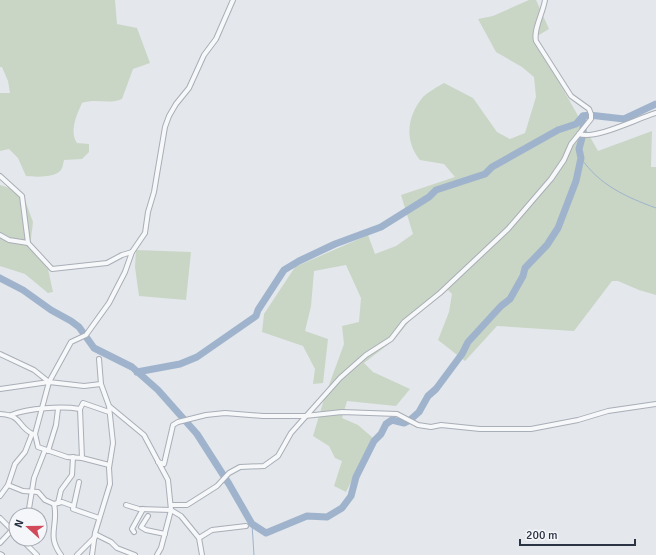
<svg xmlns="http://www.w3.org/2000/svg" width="656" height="555" font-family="Signika,sans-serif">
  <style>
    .green { fill: #c9d6c5 }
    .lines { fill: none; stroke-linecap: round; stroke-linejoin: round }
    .stream { stroke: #9fb4cc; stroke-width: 1 }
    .river { stroke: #9fb4cc; stroke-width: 7 }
    .minor-casing { stroke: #a9aeb7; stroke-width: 6 }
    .minor { stroke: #f7f8fa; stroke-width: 4 }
  </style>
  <rect width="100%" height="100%" fill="#e4e7ec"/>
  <g class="green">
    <path d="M0 0H115L117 24 137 28 150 63 133 69 122 99C109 105 96 98 82 103 77 114 69 131 77 143L89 144V152L82 159 64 160C63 163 63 167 61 170 55 178 35 177 26 176L18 158 9 149 0 151V93H10L8 81 2 67H0Z"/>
    <path d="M529 0H536L549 29 534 38 598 151 652 131 651 167H656V295L639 290 618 281H612L574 331 497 326 465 361 438 340 449 312 452 294 448 290 412 318 394 340 364 363 373 372 410 389 396 406 347 401 342 418 358 425 373 438 346 492 334 486 342 461 335 458 329 446 313 436 325 396 344 344 342 326 359 322 361 298 346 265 314 271 311 306 305 331 328 339 323 383 313 384 315 369 303 346 262 332 264 314 295 267 368 235 375 254 396 246 413 234 401 195 455 177 444 164 420 160C404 141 407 116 423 97 428 92 437 87 444 83L473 98 497 132 510 139 525 133 536 97 534 77 522 67 496 52 478 19 493 16Z"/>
    <path d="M0 185 22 192 33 222 30 246 48 269 53 292 48 293 25 274 0 266Z"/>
    <path d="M136 250 191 252 186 300 139 296 135 267Z"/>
  </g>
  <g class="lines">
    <g class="stream">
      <path d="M581 158C599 185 626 197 656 208"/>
      <path d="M252 524 254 555"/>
    </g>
    <g class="river">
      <path d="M0 278 23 290 51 310 71 321 79 327 94 348 132 367 158 390 197 434 229 484 252 524 266 533 307 516 327 517 342 508 351 496 356 477 374 441 381 434 386 424 392 420 404 423 410 420 419 412 428 396 436 389 462 354 468 342 501 306 510 299 523 276 525 268 547 245 558 228 576 181 581 158 579 149 583 134V116"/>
      <path d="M137 372 180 364 197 357 256 316 258 310 284 270 299 261 335 244 381 227 429 197 436 190 485 174 492 167 558 130 576 124 583 116 589 115 624 119 656 104"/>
    </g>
    <g class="minor-casing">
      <g id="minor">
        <path d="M579 134C596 140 638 118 656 113"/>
        <path d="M0 176 22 196 28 243 52 269 107 263 122 255 132 252"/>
        <path d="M0 235 9 240 28 243"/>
        <path d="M0 354 34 370 49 382"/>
        <path d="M0 389 49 382 84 386 101 384"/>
        <path d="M109 406 144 435 168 480 171 510 161 548 157 555"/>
        <path d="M80 409 82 458"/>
        <path d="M0 414C23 415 17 427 33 434"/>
        <path d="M11 415C29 408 61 406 80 409L83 403 109 412"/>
        <path d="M48 451 56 425 58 409"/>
        <path d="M158 462 164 464 173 425 178 422 206 415 225 413 263 416H305L342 412 397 414 418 425 431 427 441 425 480 429H531L578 420 608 411 656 404"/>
        <path d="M109 465 82 458 67 457 38 447 35 434 49 382 71 342 86 335 109 303 125 272 132 252 145 233 148 212 154 192 165 127 169 116 176 104 189 88 204 55 216 39 233 0"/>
        <path d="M79 482 73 509 99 518"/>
        <path d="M8 485 23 491 38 492 45 500 54 504 62 502 73 506"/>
        <path d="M0 496 8 485 15 464 25 452 32 434"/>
        <path d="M58 503 61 490 72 475 73 457"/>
        <path d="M54 504C59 525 46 535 61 555"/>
        <path d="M126 505 139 509 171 510 181 516 199 538 202 555"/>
        <path d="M172 505H187L217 486 229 473 240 467 264 466 278 456 291 433 340 378 366 355 391 339 404 322 440 293 508 229 551 179 564 160 571 144 591 119V114L589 109 571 96 536 41C533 30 543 13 545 0"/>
        <path d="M28 515 34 478 45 450"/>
        <path d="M148 516 141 527 146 530 165 534"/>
        <path d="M0 518 16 534"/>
        <path d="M134 532 132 529 143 509"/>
        <path d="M95 534 111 542 117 548 135 555"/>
        <path d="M199 538 212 530 246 526"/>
        <path d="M21 539 37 555"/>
        <path d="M0 543 12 530"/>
        <path d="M0 554 2 555"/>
        <path d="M77 555 95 537"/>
        <path d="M92 555 95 533 110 484 109 468 113 443 109 406 101 384 99 359"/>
      </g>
    </g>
    <use href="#minor" class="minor"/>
  </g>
  <g transform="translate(28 527) rotate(291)"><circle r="19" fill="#f4f6f9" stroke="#a4a8b1"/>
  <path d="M0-3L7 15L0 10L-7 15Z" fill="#d1495b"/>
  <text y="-6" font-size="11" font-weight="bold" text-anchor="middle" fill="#2b3445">N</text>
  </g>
  <path d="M520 539v6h115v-6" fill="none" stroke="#2b3445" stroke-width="2"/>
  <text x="526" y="539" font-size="12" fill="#2b3445" stroke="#f4f6f9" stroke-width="3" paint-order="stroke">200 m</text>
</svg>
